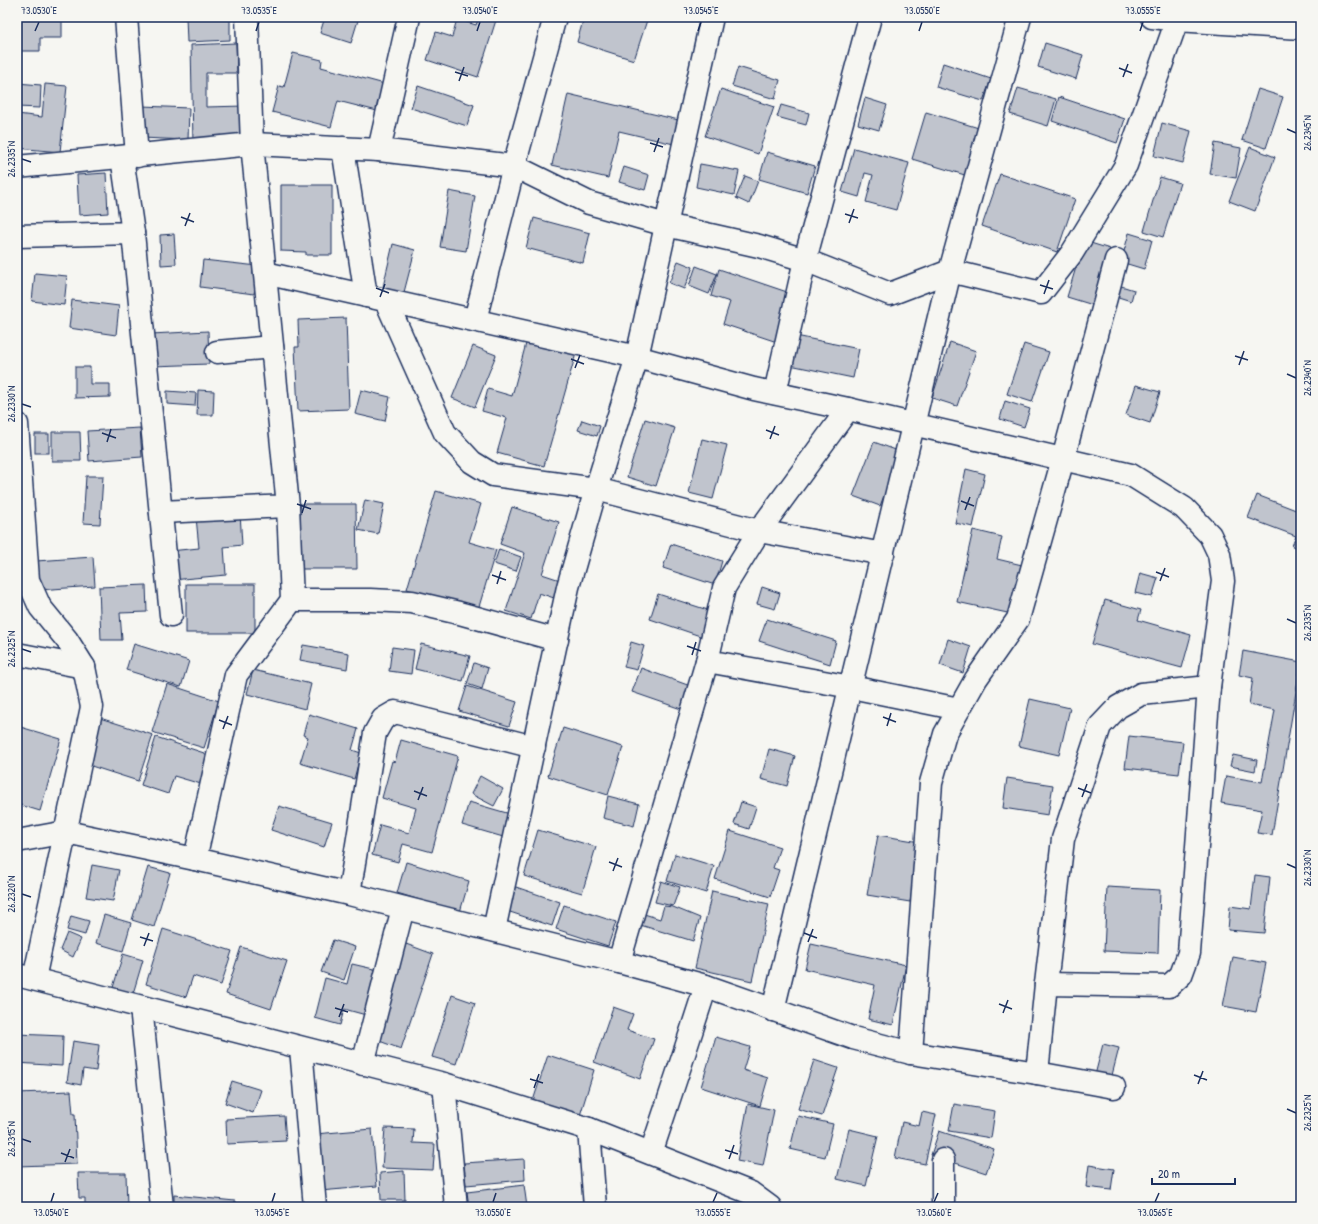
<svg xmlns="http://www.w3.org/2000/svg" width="1318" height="1224" font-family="'Patrick Hand',sans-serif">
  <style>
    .building { fill: #c0c4cd; stroke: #1b2f5e }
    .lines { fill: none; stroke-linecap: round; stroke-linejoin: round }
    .minor-casing { stroke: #1b2f5e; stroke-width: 25 }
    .minor { stroke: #f6f6f2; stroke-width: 22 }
    .ticks { fill: none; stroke: #1b2f5e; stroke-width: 1.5 }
    .neatline { fill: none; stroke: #1b2f5e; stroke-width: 1.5 }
    .ticks-label { font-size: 10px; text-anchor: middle; fill: #1b2f5e }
  </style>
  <rect width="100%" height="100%" fill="#f6f6f2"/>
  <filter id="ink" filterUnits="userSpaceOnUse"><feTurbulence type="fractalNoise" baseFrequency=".025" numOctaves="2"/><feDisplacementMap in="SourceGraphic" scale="8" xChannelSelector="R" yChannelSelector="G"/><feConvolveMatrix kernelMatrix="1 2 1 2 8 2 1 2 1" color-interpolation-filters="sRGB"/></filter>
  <g filter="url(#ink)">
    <g class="building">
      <path d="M17 17H62V38H40V51H17Z"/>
      <path d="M186 17H230V40L187 42Z"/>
      <path d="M325 17 340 19V17H359L351 43 320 33Z"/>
      <path d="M479 17H497L478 77 427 60 436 32 452 37 457 19 476 25Z"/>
      <path d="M584 17H648L634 60 577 42Z"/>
      <path d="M236 43 237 73H206V107L244 106 245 142 193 143 191 45Z"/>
      <path d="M1045 43 1083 55 1076 79 1038 67Z"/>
      <path d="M293 53 322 60 321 67 392 86 385 113 338 101 331 127 272 112 279 86 284 87Z"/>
      <path d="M943 63 991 79 983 101 936 87Z"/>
      <path d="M738 67 780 80 775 99 732 86Z"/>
      <path d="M17 83 41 85 40 108 17 107Z"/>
      <path d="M45 84 67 86 60 152 17 148V114L42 117Z"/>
      <path d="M418 86 474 105 467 126 411 108Z"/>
      <path d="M1018 88 1056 99 1048 126 1010 114Z"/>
      <path d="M721 89 774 107 758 154 705 136Z"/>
      <path d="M1258 89 1283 97 1266 148 1242 140Z"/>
      <path d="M568 94 683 121 678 145 619 131 608 178 552 165Z"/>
      <path d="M1059 97 1125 119 1117 143 1052 121Z"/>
      <path d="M865 98 887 105 879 130 858 124Z"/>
      <path d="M781 105 809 113 806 125 777 117Z"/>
      <path d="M142 106 189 108 188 140 141 138Z"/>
      <path d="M926 112 982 129 968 176 912 159Z"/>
      <path d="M1162 123 1191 131 1183 163 1154 156Z"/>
      <path d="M1215 143 1241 148 1236 178 1210 174Z"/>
      <path d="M1250 147 1275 157 1255 211 1229 201Z"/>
      <path d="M854 148 909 163 896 210 866 202 873 175 865 173 859 197 842 192Z"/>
      <path d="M767 152 815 166 807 193 759 179Z"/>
      <path d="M700 164 739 171 734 195 696 187Z"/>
      <path d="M624 167 649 175 645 190 619 182Z"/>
      <path d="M106 173 108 213 79 215 77 175Z"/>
      <path d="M1000 174 1075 199 1057 252 982 226Z"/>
      <path d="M745 176 758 181 749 204 736 198Z"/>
      <path d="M1160 177 1180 183 1163 237 1144 231Z"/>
      <path d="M281 185H332V255H306V252L281 251Z"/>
      <path d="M449 191 475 196 466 251 440 247Z"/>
      <path d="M534 218 590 233 583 263 526 248Z"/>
      <path d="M1129 233 1152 240 1144 269 1121 262Z"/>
      <path d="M174 234 176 264 161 265 160 235Z"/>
      <path d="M1084 241 1110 249 1093 305 1067 297Z"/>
      <path d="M393 244 415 250 403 296 382 291Z"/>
      <path d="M203 260 258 266 254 294 200 287Z"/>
      <path d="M678 261 693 267 684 289 669 283Z"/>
      <path d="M696 266 717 274 709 294 689 286Z"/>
      <path d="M719 269 793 294 777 342 723 324 730 302 711 296Z"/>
      <path d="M35 273 67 276 64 305 32 301Z"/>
      <path d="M1115 284 1134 290 1131 301 1112 295Z"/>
      <path d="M72 300 119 306 116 335 69 328Z"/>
      <path d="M346 318 349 409 298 411 295 347H299L298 320Z"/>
      <path d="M208 331 209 364 153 366 151 334Z"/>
      <path d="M528 336 577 350 544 466 497 453 507 418 482 411 488 389 512 396Z"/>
      <path d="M796 336 859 349 853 378 790 365Z"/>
      <path d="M950 342 976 351 957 406 932 398Z"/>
      <path d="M1024 344 1049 352 1032 402 1007 394Z"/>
      <path d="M473 346 496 355 475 407 452 398Z"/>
      <path d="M75 367H90V384H110V397L75 398Z"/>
      <path d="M1136 385 1160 392 1150 423 1126 415Z"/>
      <path d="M198 390 214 391 213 415H197Z"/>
      <path d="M361 390 390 397 385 421 355 414Z"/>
      <path d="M167 391 196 393 195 406 167 404Z"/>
      <path d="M1005 401 1030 409 1024 427 1000 419Z"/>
      <path d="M645 419 675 428 656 486 627 477Z"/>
      <path d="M582 420 600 426 597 436 578 430Z"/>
      <path d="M140 428 142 457 89 461 87 431Z"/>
      <path d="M52 432H80L81 461H52Z"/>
      <rect x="35" y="434" width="14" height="19"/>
      <path d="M702 439 727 445 713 499 689 493Z"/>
      <path d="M874 442 901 452 880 506 853 496Z"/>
      <path d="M966 469 985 474 973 527 955 523Z"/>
      <path d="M86 476H103L100 524 83 523Z"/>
      <path d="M436 491 481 504 469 542 496 550 478 610 407 589Z"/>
      <path d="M1257 495 1301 512V549L1292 546 1296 536 1248 518Z"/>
      <path d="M365 500 384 504 378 534 358 530Z"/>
      <path d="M300 504H356L357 569H300Z"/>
      <path d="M512 507 559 522 542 574 563 581 557 599 539 593 531 619 506 611 525 553 500 544Z"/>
      <path d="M240 513 242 545 224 547 226 575 172 580 170 551 199 548 196 517Z"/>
      <path d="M973 530 1002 537 997 559 1022 565 1012 614 957 602Z"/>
      <path d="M671 544 722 561 715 585 663 568Z"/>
      <path d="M499 549 521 557 516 571 494 564Z"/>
      <path d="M93 557 95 586 38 590 36 561Z"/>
      <path d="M1140 573 1158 578 1152 597 1135 593Z"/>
      <rect x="186" y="584" width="69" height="49"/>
      <path d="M146 585 147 612 120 613 122 640H101L99 587Z"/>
      <path d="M762 587 780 593 775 609 757 604Z"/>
      <path d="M658 594 714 612 706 638 650 619Z"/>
      <path d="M1105 600 1141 610 1138 620 1191 635 1182 668 1092 644Z"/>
      <path d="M767 619 836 641 830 664 759 641Z"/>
      <path d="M948 639 971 647 963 673 940 665Z"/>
      <path d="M631 642 644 646 637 670 624 667Z"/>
      <path d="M134 644 189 661 181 687 126 670Z"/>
      <path d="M421 644 470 656 463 681 415 669Z"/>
      <path d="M303 645 349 653 347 669 300 660Z"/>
      <path d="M392 647 414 650 411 674 389 671Z"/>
      <path d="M1243 651 1301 662 1272 835 1257 833 1262 810 1221 803 1226 776 1262 782 1275 710 1249 705 1253 678 1239 675Z"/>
      <path d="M474 663 488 668 482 689 467 684Z"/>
      <path d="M641 668 693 687 684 710 632 692Z"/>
      <path d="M253 670 311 684 305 709 247 694Z"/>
      <path d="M167 684 219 701 204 748 152 732Z"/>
      <path d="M467 686 517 702 509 726 459 711Z"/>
      <path d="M1030 699 1070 708 1059 755 1019 746Z"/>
      <path d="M309 714 358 729 352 750 361 753 354 779 300 763 308 737 303 735Z"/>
      <path d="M100 718 153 735 138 781 85 764Z"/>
      <path d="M17 726 61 739 40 811 17 804Z"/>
      <path d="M563 728 623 747 608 795 548 776Z"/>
      <path d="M1129 736 1183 742 1179 774 1125 768Z"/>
      <path d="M156 737 210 755 201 784 174 776 168 794 141 785Z"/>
      <path d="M401 740 458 756 432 852 403 844 398 862 372 855 380 825 409 833 416 808 382 798 392 761 395 762Z"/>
      <path d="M769 749 795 756 787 786 761 779Z"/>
      <path d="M1233 755 1257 760 1255 771 1230 766Z"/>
      <path d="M480 776 503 789 494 806 471 794Z"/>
      <path d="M1007 778 1053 785 1048 815 1003 808Z"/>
      <path d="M608 796 639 804 634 826 603 818Z"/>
      <path d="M469 802 517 816 510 839 462 825Z"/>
      <path d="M741 802 756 807 749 829 734 824Z"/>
      <path d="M279 806 332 822 324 847 271 830Z"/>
      <path d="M538 830 596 847 582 893 524 876Z"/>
      <path d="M730 831 780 847 773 868 779 870 770 897 715 879Z"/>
      <path d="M878 835 920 842 910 902 867 895Z"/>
      <path d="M675 854 714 866 706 893 667 881Z"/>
      <path d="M406 862 469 881 460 912 397 893Z"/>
      <path d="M92 865 119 870 113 901 86 897Z"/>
      <path d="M148 867 170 873 154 927 132 920Z"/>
      <path d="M1255 875 1270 877 1264 933 1228 930 1230 906 1251 909Z"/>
      <path d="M661 881 680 887 673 906 655 902Z"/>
      <path d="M513 886 560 902 552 926 504 910Z"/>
      <path d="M1107 887 1160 890 1158 953 1104 951Z"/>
      <path d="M712 891 769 904 752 981 695 968Z"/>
      <path d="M564 905 616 922 608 946 556 929Z"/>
      <path d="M664 906 673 907 700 918 693 941 637 924 641 913 660 919Z"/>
      <path d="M104 915 131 923 123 951 96 943Z"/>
      <path d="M71 916 89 921 85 935 67 930Z"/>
      <path d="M163 929 232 951 221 985 193 976 186 997 146 984Z"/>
      <path d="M67 933 81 939 73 957 60 950Z"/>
      <path d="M333 940 355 947 344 980 321 972Z"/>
      <path d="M406 944 433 954 401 1049 374 1039Z"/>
      <path d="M811 944 906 965 893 1025 868 1019 875 985 805 969Z"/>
      <path d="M241 947 287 961 271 1009 226 994Z"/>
      <path d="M123 954 143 960 132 997 112 991Z"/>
      <path d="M1233 957 1266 963 1256 1012 1223 1006Z"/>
      <path d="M352 964 378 970 366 1015 344 1009 340 1025 315 1018 325 978 347 984Z"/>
      <path d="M452 995 475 1003 456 1064 432 1057Z"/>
      <path d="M613 1007 633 1014 627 1030 654 1039 640 1079 594 1062Z"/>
      <path d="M17 1034 63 1036 62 1066 17 1063Z"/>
      <path d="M716 1037 750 1047 743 1070 768 1078 760 1106 701 1087Z"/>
      <path d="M73 1041 99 1045 96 1071 83 1069 81 1085 67 1082Z"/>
      <path d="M1103 1044 1119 1048 1110 1083 1094 1079Z"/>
      <path d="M548 1055 594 1070 578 1122 531 1107Z"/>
      <path d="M814 1060 838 1068 822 1116 798 1109Z"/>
      <path d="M232 1081 261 1090 253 1113 225 1103Z"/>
      <path d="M71 1091 73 1114H75L77 1164 17 1166V1093Z"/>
      <path d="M748 1104 774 1110 763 1166 737 1161Z"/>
      <path d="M954 1104 995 1111 991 1138 949 1131Z"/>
      <path d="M922 1112 936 1115 925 1164 895 1158 902 1122 919 1126Z"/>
      <path d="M284 1116 286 1141 227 1144 226 1119Z"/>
      <path d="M798 1116 833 1124 825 1157 790 1149Z"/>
      <path d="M385 1128 414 1129 413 1143 435 1144 433 1170 382 1168Z"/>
      <path d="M372 1129 377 1186 320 1191 315 1134Z"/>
      <path d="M849 1129 878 1136 866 1186 837 1179Z"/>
      <path d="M939 1131 994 1149 986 1173 931 1155Z"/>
      <path d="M524 1159 525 1180 466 1185 464 1163Z"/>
      <path d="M1089 1165 1114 1169 1111 1190 1086 1187Z"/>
      <path d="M404 1171 405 1200H381L380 1173Z"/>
      <path d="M78 1173H126L127 1207H85V1198H79Z"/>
      <path d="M524 1185 527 1207H469L467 1192Z"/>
      <path d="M174 1195 235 1201V1207H174Z"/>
    </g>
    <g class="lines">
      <g class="minor-casing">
        <g id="minor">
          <path d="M126 17 137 156"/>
          <path d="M712 17 637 357 754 389 848 409 1131 475 1184 508 1210 535 1219 554 1223 581 1209 687 1189 953 1181 975 1169 986 1046 984 1037 1073"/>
          <path d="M1152 17 1177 20"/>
          <path d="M343 148 366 296"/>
          <path d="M379 150 409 17"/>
          <path d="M17 167 252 144 379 150 514 166 589 203 666 225 759 246 805 260 890 294 950 271 1041 293 1072 253 1126 165 1177 20 1301 28"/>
          <path d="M133 233 171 615"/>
          <path d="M17 236 133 233 122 157"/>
          <path d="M265 273 637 357 596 489 568 587 494 930"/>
          <path d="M386 301 445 433 472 462 493 475 596 489 759 531 883 554"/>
          <path d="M475 320 514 166 555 17"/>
          <path d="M217 352 272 347"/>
          <path d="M775 393 805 260 870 17"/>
          <path d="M17 424 28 580 40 607 67 640 84 667 92 707 34 979"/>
          <path d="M161 512 288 506 252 144 247 17"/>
          <path d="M292 600H370L412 602 459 613 557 640"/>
          <path d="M17 654 84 667"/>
          <path d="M707 661 851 687 959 709"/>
          <path d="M17 841 66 832 195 859 236 675 292 600 288 506"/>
          <path d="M195 859 349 894 619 962 707 661 724 588 759 531 848 409"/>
          <path d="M349 894 375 733 383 719 395 712 534 747"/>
          <path d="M619 962 706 986 682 1060 651 1153"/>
          <path d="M17 975 444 1084 589 1129 751 1193 770 1207"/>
          <path d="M1046 984 1063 839 1100 726 1118 707 1141 694 1209 687"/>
          <path d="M706 986 853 1038 911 1053 1037 1073 1114 1087"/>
          <path d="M141 1007 162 1207"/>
          <path d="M773 1010 950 271 1020 17"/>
          <path d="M301 1048 315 1207"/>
          <path d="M911 1053 931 783 945 734 976 679 1018 619 1063 459 1116 260"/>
          <path d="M363 1064 403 908"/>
          <path d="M444 1084 456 1207"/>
          <path d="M589 1129 595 1207"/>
          <path d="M943 1160V1207"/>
        </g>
      </g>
      <use href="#minor" class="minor"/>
    </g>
  </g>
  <path class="ticks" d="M35 31 39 22M256 31 259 22M477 31 480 22M698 31 701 22M919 31 922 22M1140 31 1143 22M1119 68 1132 73M455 72 468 76M1123 77 1128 64M459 81 464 67M1287 129 1296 133M650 143 663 147M654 152 659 138M22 159 31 162M845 214 858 218M181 217 194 222M849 223 854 209M185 226 190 213M1040 285 1053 289M376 288 389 293M1044 294 1049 280M380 297 385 284M1235 356 1248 360M571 359 584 364M1239 365 1244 351M575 368 580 355M1287 374 1296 378M22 404 31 407M766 430 779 435M102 433 116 438M770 439 775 426M107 442 111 429M961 501 974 506M297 504 311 509M965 510 970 497M302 513 306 500M1156 572 1169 577M492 575 506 580M1160 581 1165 568M497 584 501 571M1287 619 1296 623M687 646 701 651M22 649 31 652M692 655 696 642M883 717 896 722M219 720 232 725M887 726 891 713M223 729 228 716M1078 788 1091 793M414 791 427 796M1082 797 1087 784M418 800 423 787M609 862 622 867M1287 864 1296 868M613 871 618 858M22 894 31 897M804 933 817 938M140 937 153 941M808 942 813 929M144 946 149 933M999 1004 1012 1009M335 1008 348 1012M1003 1013 1008 1000M339 1017 344 1004M1194 1075 1207 1080M530 1079 543 1083M1198 1084 1203 1071M534 1088 539 1074M1287 1109 1296 1113M22 1139 31 1142M725 1150 738 1154M61 1153 74 1158M729 1159 734 1145M65 1162 70 1149M51 1202 54 1193M272 1202 275 1193M493 1202 496 1193M713 1202 717 1193M934 1202 938 1193M1155 1202 1159 1193"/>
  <rect width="1318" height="1224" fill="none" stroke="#f6f6f2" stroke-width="44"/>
  <path d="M1152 1178v6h83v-6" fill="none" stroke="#1b2f5e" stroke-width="2"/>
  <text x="1158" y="1178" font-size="12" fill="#1b2f5e" stroke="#f6f6f2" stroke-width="3" paint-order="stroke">20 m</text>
  <rect x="22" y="22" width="1274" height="1180" class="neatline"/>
  <g class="ticks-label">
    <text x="39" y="14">73.0530°E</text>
    <text x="259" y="14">73.0535°E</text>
    <text x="480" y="14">73.0540°E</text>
    <text x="701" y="14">73.0545°E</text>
    <text x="922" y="14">73.0550°E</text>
    <text x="1143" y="14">73.0555°E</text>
    <text transform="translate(1307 133) rotate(-90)" y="4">26.2345°N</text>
    <text transform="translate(11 159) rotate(-90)" y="4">26.2335°N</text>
    <text transform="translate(1307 378) rotate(-90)" y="4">26.2340°N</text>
    <text transform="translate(11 404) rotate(-90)" y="4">26.2330°N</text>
    <text transform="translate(1307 623) rotate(-90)" y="4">26.2335°N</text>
    <text transform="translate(11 649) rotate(-90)" y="4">26.2325°N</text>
    <text transform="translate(1307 868) rotate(-90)" y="4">26.2330°N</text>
    <text transform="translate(11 894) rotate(-90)" y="4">26.2320°N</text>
    <text transform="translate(1307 1113) rotate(-90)" y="4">26.2325°N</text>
    <text transform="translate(11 1139) rotate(-90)" y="4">26.2315°N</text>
    <text x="51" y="1216">73.0540°E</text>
    <text x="272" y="1216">73.0545°E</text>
    <text x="493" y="1216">73.0550°E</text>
    <text x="713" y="1216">73.0555°E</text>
    <text x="934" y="1216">73.0560°E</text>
    <text x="1155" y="1216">73.0565°E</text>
  </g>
</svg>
